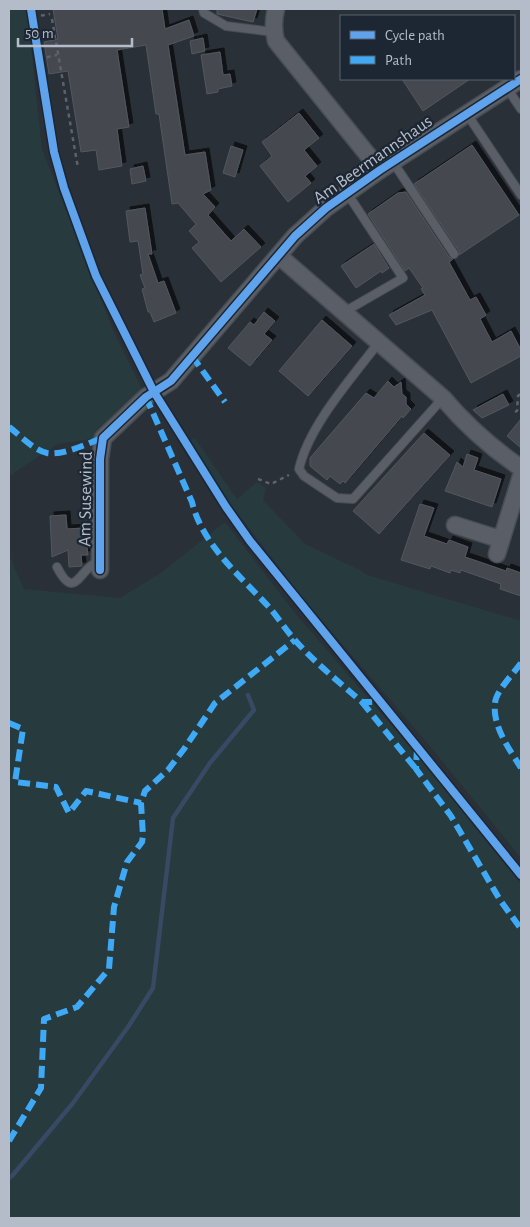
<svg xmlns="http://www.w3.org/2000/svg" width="530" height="1227" font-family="'Alegreya Sans',sans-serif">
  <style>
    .green { fill: #273a3e }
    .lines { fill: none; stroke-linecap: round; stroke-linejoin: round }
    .stream { stroke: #384963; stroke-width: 4.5 }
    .building { fill: #444950; stroke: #52575f; filter: url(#shadow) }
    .lane-casing { stroke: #484c53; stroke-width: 10 }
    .street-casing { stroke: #484c53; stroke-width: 19 }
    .path { stroke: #5d636a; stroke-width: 2.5; stroke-dasharray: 4 4; stroke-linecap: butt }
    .lane { stroke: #5a5e66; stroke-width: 8 }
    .street { stroke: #5a5e66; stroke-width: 16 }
    .quiet { stroke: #3fa9f5; stroke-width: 6; stroke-dasharray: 12 6; stroke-linecap: butt }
    .cycleway-casing { stroke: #1d2633; stroke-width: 11 }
    .cycleway { stroke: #60a3ed; stroke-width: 8 }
    .labels { text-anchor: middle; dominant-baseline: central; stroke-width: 4.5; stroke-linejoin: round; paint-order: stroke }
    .street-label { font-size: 18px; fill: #b4bcc9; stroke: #1d2633 }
  </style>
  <defs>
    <filter id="shadow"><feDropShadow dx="4" dy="-4" stdDeviation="0" flood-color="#0009"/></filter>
  </defs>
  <rect width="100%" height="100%" fill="#2a3038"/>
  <g class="green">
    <path d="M9 9H32L27 10 42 149 113 330 143 391 97 438 58 444 9 476Z"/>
    <path d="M194 437 237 499 257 482 266 488 263 500 305 544 362 571 367 575 521 621V858L429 745 305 601 232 506 189 443Z"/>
    <path d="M225 522 295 613 430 770 521 884V1218H9V555L24 589 120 598 162 572Z"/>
  </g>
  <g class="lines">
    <path class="stream" d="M9 1178 12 1176 73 1103 128 1027 153 988 173 818 210 763 254 710 248 695"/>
  </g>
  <g class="building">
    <path d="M53 9H162L165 29 189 20 194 36 168 45 185 155 205 152 211 190 203 194 215 207 208 215 231 241 244 229 261 247 221 282 192 248 199 242 189 231 196 224 178 203 172 204 159 114H156L146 45 117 50 129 127 117 129 122 166 99 170 96 150 81 152 68 71 49 74 44 42 58 39Z"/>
    <path d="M217 9H257L253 22 217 14Z"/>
    <path d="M203 38 205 51 192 54 190 41Z"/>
    <path d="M220 52 223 75 230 74 232 86 218 89V92L207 94 201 55Z"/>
    <path d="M402 79H470L423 111Z"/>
    <path d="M299 113 319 138 304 150 317 166 305 176 311 183 288 202 260 166 272 156 262 142Z"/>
    <path d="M472 145 519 215 459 255V251L414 184Z"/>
    <path d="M231 146 243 150 235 177 223 173Z"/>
    <path d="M143 166 146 181 132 184 130 169Z"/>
    <path d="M406 192 449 257 453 259 449 262 470 300 476 297 486 315 480 319 492 342 511 331 521 350V356L471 383 432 310 396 325 389 315 425 295 421 289 423 288 409 268 405 271 368 214 398 193Z"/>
    <path d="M145 208 152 254H148L158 283 164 281 176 313 154 322 150 312H148L142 289 145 288 140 275 143 274 138 241 130 242 126 211Z"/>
    <path d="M374 244 389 268 382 273 381 271 356 288 341 266Z"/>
    <path d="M264 312 275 321 264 334 272 340 250 366 228 348 250 322 254 325Z"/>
    <path d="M322 320 352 346 308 396 279 371Z"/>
    <path d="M388 381 394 387 401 382 402 394 406 397V404L411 409 403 418 402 416 345 483 343 481 340 484 330 476 327 480 310 466V458L366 393 374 398Z"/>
    <path d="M503 394 509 405 482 418 473 410Z"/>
    <path d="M521 419V448L507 436Z"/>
    <path d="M424 433 450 455 379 534 353 511Z"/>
    <path d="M467 454 478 458 474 470 501 479 492 507 445 491 457 462 463 467Z"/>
    <path d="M420 504 434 508 424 536 447 544 449 540 468 547 465 557 506 571 507 568 521 573V596L500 589 501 584 461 570 460 573 451 570 450 573 431 566 430 569 401 560Z"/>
    <path d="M66 515 67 529 85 528 88 555H81L82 566 69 567 68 550 52 557 50 516Z"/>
  </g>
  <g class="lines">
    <g class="lane-casing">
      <g id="lane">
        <path d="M203 9 204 13 226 26 273 32"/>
        <path d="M507 88 521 109"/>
        <path d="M467 114 521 195"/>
        <path d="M393 162 454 254"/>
        <path d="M344 312 403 278 347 193"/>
        <path d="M379 342C352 378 309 425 299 469L304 476 337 498 353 499 443 398"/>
        <path d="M57 567C76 604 79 566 100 561"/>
      </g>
    </g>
    <g class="street-casing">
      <g id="street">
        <path d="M276 9C273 21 273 30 276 41L380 170"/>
        <path d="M279 256 443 398C465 424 493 449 521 468"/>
        <path d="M455 525 493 537H502"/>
        <path d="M497 554 521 476"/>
        <path d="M100 570V459L103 438 146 397 171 381 295 236 326 208 380 170 521 79"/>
      </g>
    </g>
    <g class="path">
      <path d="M33 17 50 14"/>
      <path d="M52 19 78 168"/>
      <path d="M39 59 57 55"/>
      <path d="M515 412 517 411 518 396 521 393"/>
      <path d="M258 479 271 484 289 475"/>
    </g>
    <use href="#lane" class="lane"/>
    <use href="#street" class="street"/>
    <g class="quiet">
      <path d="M192 356 225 402"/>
      <path d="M146 397 192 502C202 544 239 575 268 606 277 616 285 629 294 639 314 662 339 682 362 702H380"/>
      <path d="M9 427C20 435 33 450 47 453 63 456 88 443 103 438"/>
      <path d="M521 663C514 673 496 691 495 703 492 726 510 750 521 768"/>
      <path d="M362 702 416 769"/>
      <path d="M9 723 23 729 15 782 56 787 69 813 86 791 141 803"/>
      <path d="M417 748 416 769 451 816 500 900 521 929"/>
      <path d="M9 1141 41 1088 44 1019 77 1007 109 969 114 907 127 862 142 842 143 836 141 803 145 791 168 770 184 749 215 703 295 640"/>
    </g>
    <g class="cycleway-casing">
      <g id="cycleway">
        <path d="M31 9 54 152 64 188 96 276 154 392 226 507 250 541 521 875"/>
        <path d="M100 570V459L103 438 146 397 171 381 295 236 326 208 380 170 521 79"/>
      </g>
    </g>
    <use href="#cycleway" class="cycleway"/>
  </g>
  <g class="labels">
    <g class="street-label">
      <text transform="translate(373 160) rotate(-35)">Am Beermannshaus</text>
      <text transform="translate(86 499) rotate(-89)">Am Susewind</text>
    </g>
  </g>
  <rect width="530" height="1227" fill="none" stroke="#b4bcc9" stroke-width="20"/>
  <rect x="340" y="15" width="175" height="65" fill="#1d2633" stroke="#59626f"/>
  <rect x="350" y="31" width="25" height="8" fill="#60a3ed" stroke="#59626f"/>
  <text x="385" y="40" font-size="15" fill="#b4bcc9">Cycle path</text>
  <rect x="350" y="56" width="25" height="8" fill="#3fa9f5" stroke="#59626f"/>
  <text x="385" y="65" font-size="15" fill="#b4bcc9">Path</text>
  <path d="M18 38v8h114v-8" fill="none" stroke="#b4bcc9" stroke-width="2.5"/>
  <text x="25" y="38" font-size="15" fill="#b4bcc9" stroke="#1d2633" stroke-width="4" paint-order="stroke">50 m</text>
</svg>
